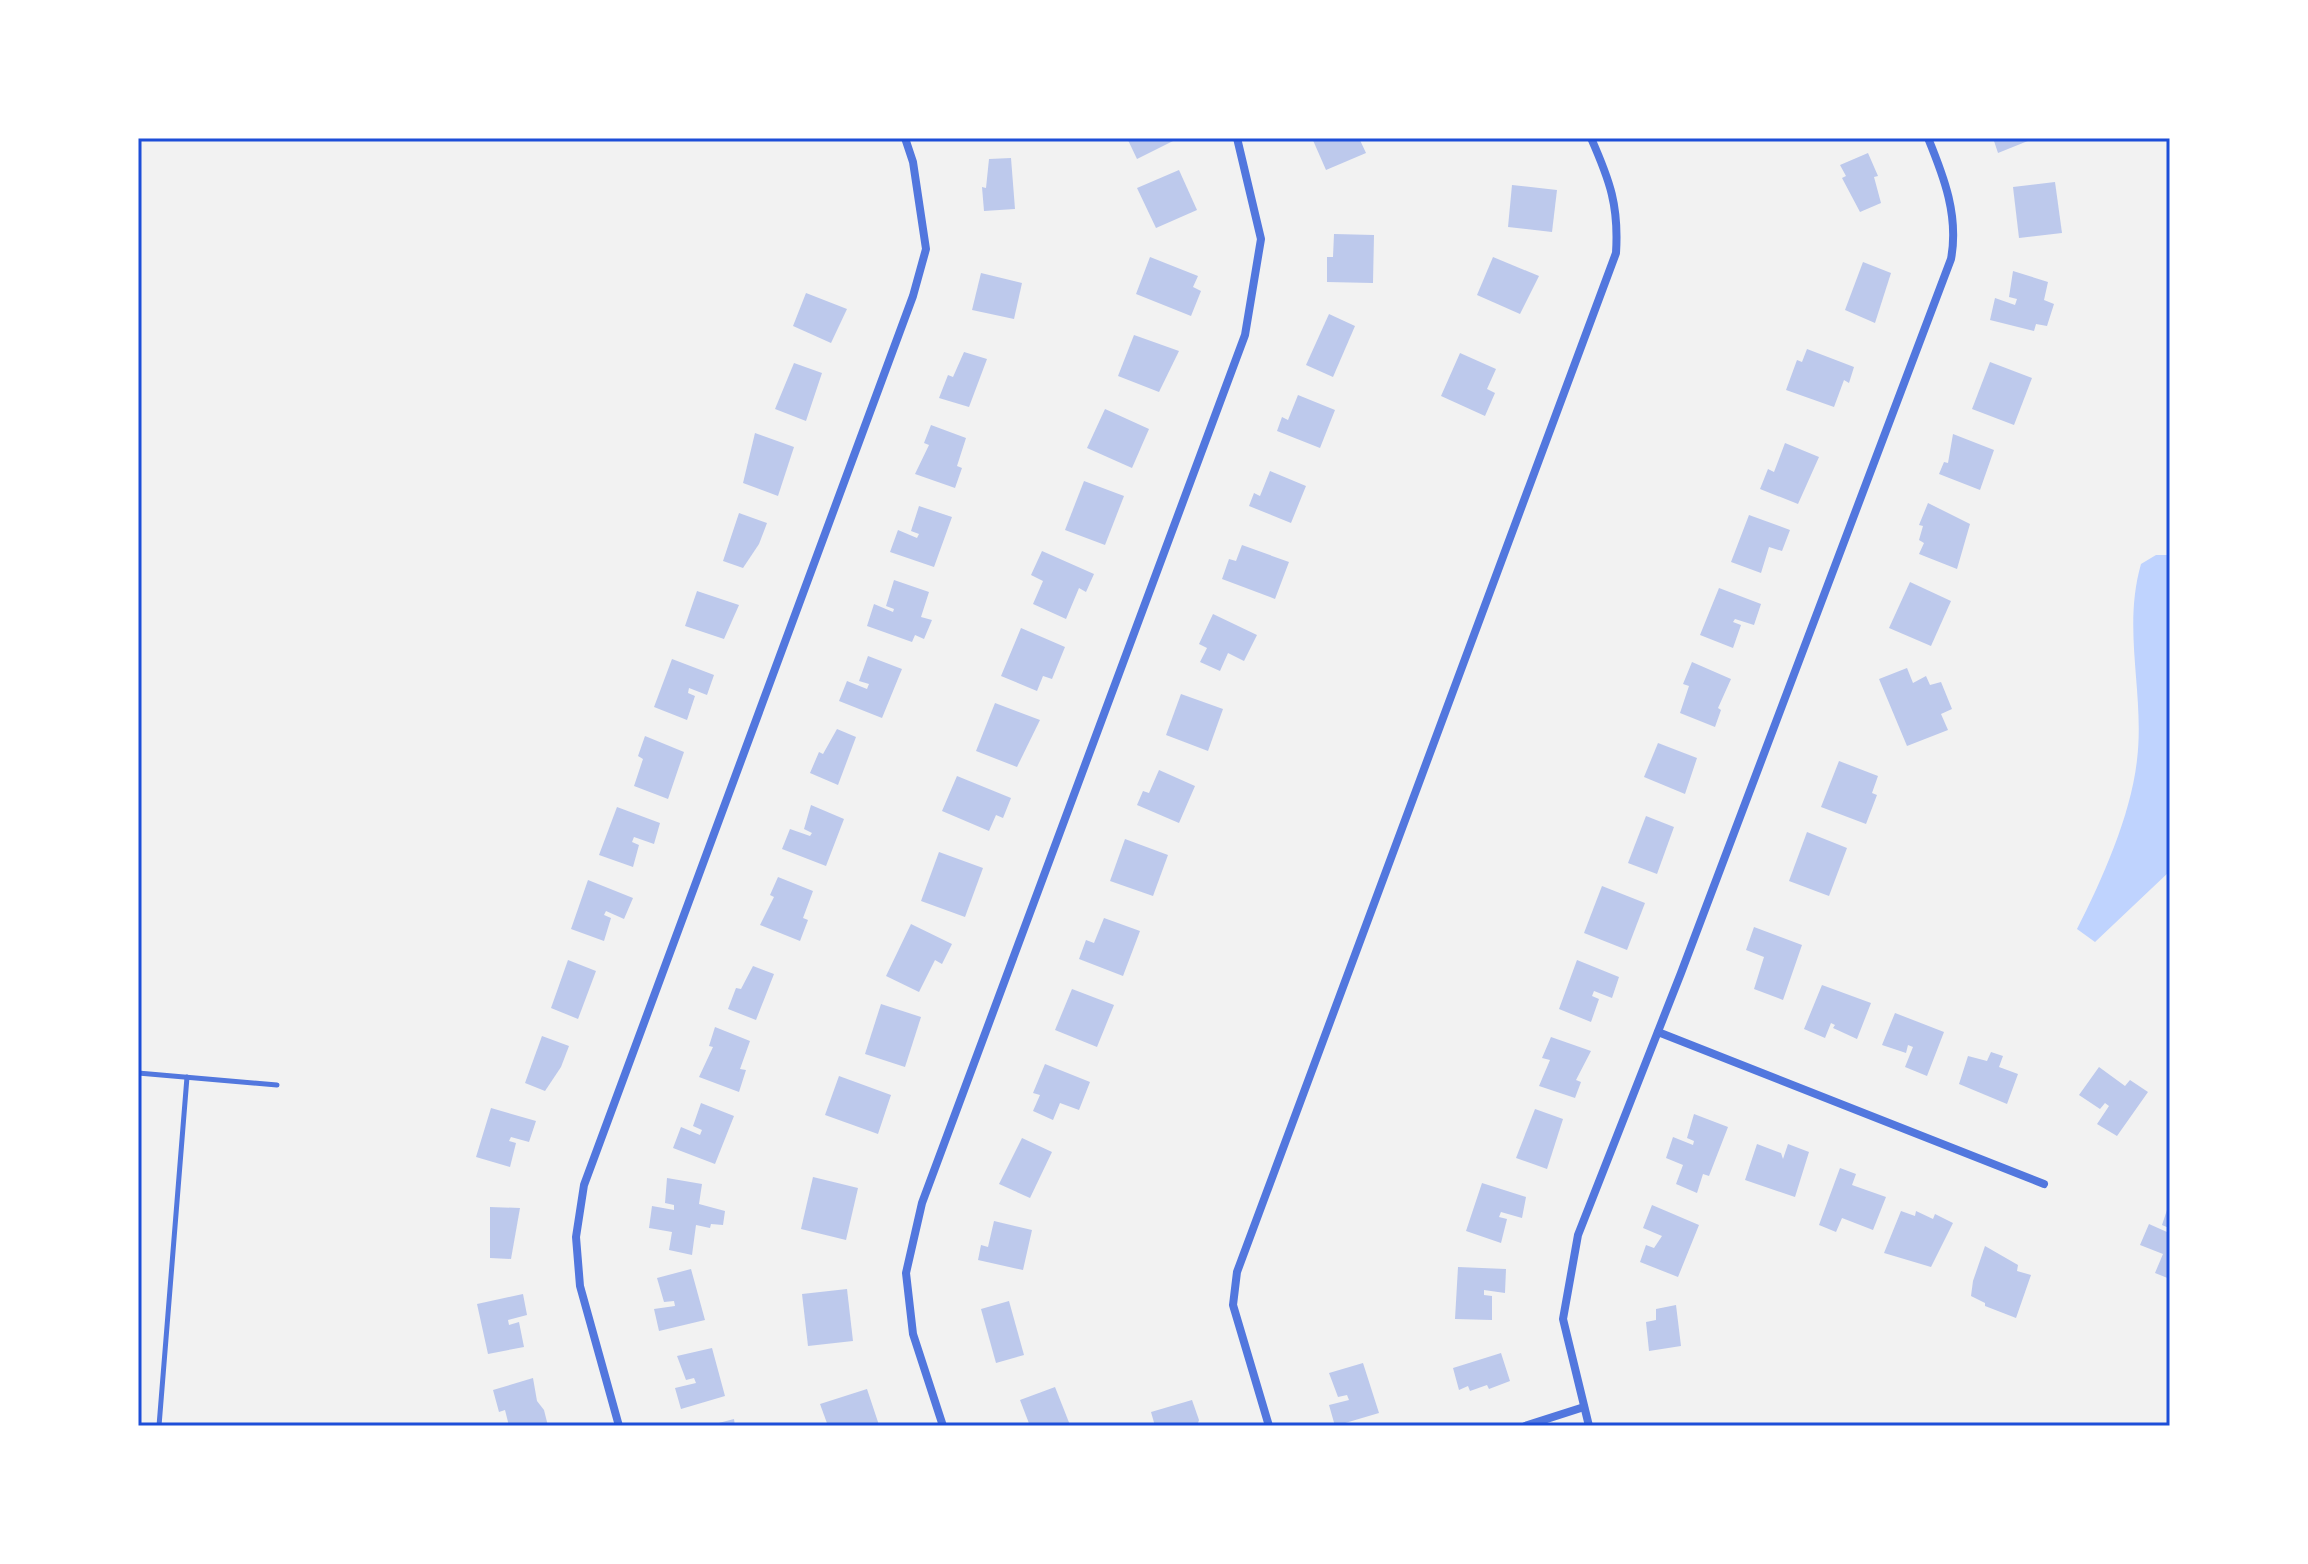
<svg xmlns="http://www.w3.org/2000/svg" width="2308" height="1564" font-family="'Varela Round',sans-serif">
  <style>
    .water { fill: #bfd3fe }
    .building { fill: #bdc9ec }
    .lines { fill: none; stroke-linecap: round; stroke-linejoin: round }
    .service { stroke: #5277de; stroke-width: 5 }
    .minor { stroke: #5277de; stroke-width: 8 }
    .neatline { fill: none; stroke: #1d4ed8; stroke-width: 3 }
  </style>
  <rect width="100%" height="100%" fill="#f2f2f2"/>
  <path class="water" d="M2156 555H2170V871L2095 942 2077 929C2102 880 2131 815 2137 760 2145 694 2122 630 2141 564Z"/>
  <g class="building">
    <path d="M1127 138H1174L1175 140 1137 159Z"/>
    <path d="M1312 138H1359L1366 153 1326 170Z"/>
    <path d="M1993 138H2035L1998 153Z"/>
    <path d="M1868 153 1878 176 1874 177 1881 203 1860 212 1842 178 1846 176 1840 165Z"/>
    <path d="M1011 158 1015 209 984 211 982 187 986 188 989 159Z"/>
    <path d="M1179 170 1197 210 1156 228 1137 188Z"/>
    <path d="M2055 182 2062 233 2019 238 2013 187Z"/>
    <path d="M1512 185 1557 190 1552 232 1508 227Z"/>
    <path d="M1334 234 1374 235 1373 283 1327 282V257H1333Z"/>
    <path d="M1150 257 1198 276 1193 287 1201 291 1191 316 1136 294Z"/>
    <path d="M1493 257 1539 276 1520 314 1477 295Z"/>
    <path d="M1863 262 1891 273 1875 323 1845 310Z"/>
    <path d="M2013 271 2048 282 2044 300 2054 304 2047 326 2036 324 2034 331 1990 320 1995 298 2015 305 2017 299 2009 297Z"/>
    <path d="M981 273 1022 283 1014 319 972 310Z"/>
    <path d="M806 293 847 309 831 343 793 326Z"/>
    <path d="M1329 314 1355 326 1333 377 1306 365Z"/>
    <path d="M1134 335 1179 351 1159 392 1118 376Z"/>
    <path d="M1807 349 1854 367 1849 383 1844 380 1834 407 1786 390 1797 360 1802 362Z"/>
    <path d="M964 352 987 359 969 407 939 398 948 375 953 377Z"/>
    <path d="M1460 353 1496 369 1487 389 1495 393 1485 416 1441 396Z"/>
    <path d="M1990 362 2032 378 2014 425 1972 409Z"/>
    <path d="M794 363 822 373 806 421 775 409Z"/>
    <path d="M1298 395 1335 410 1320 448 1277 431 1282 417 1288 420Z"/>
    <path d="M1105 409 1149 429 1132 468 1087 448Z"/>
    <path d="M931 425 966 438 957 466 962 468 955 488 915 474 929 445 924 443Z"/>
    <path d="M755 433 794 447 778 496 743 483Z"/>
    <path d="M1953 434 1994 450 1980 490 1939 474 1944 462 1948 463Z"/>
    <path d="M1785 443 1819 457 1798 504 1760 489 1768 469 1774 472Z"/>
    <path d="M1270 471 1306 486 1291 523 1249 506 1254 493 1260 496Z"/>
    <path d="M1084 481 1124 496 1105 545 1065 530Z"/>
    <path d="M1928 503 1970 524 1957 569 1919 554 1924 543 1919 540 1923 526 1919 525Z"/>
    <path d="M919 506 952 517 934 567 890 552 898 530 917 538 919 534 911 531Z"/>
    <path d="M739 513 767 523 759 544 743 568 723 561Z"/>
    <path d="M1749 515 1790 530 1782 551 1769 547 1761 573 1731 562Z"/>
    <path d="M1242 545 1289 562 1275 599 1222 579 1229 559 1236 561Z"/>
    <path d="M1042 551 1094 574 1086 592 1079 588 1066 619 1033 604 1043 581 1031 575Z"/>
    <path d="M894 580 929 592 921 617 932 620 924 639 915 635 912 642 867 626 874 604 893 612 894 609 886 606Z"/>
    <path d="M1910 582 1951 601 1931 646 1889 628Z"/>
    <path d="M1719 588 1761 604 1754 625 1735 619 1733 622 1741 625 1733 648 1700 635Z"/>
    <path d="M697 591 739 605 724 639 685 626Z"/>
    <path d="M1213 614 1257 635 1244 661 1228 653 1220 671 1200 662 1207 648 1199 644Z"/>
    <path d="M1021 628 1065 647 1052 679 1043 676 1037 691 1001 676Z"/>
    <path d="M868 656 902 669 882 718 839 701 847 681 867 689 869 684 859 681Z"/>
    <path d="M672 659 714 675 707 695 689 688 688 693 695 696 687 720 654 707Z"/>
    <path d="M1692 662 1731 679 1718 708 1721 710 1715 727 1680 713 1689 686 1683 684Z"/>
    <path d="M1907 668 1913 683 1926 676 1930 685 1941 682 1952 709 1941 714 1948 730 1907 746 1879 679Z"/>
    <path d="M1181 694 1223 709 1208 751 1166 735Z"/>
    <path d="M995 703 1040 720 1017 767 976 751Z"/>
    <path d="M837 729 856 737 838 785 810 773 819 752 823 754Z"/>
    <path d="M645 736 684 752 668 799 634 786 643 759 638 756Z"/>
    <path d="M1658 743 1697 758 1685 794 1644 777Z"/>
    <path d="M1839 761 1878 776 1872 793 1877 795 1866 824 1821 807Z"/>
    <path d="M1159 770 1195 786 1179 823 1137 805 1143 791 1149 793Z"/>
    <path d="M957 776 1011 798 1003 818 996 815 989 831 942 811Z"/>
    <path d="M811 805 844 819 826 866 782 849 790 829 810 836 812 833 804 829Z"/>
    <path d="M617 807 660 823 654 844 634 837 632 842 639 845 633 867 599 855Z"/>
    <path d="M1646 816 1674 827 1657 874 1628 863Z"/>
    <path d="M1807 832 1847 848 1829 896 1789 881Z"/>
    <path d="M1125 839 1168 855 1153 896 1110 881Z"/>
    <path d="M939 852 983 868 965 917 921 901Z"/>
    <path d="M778 877 813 891 803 918 808 920 800 941 760 925 774 897 770 895Z"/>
    <path d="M588 880 633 898 624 919 606 911 604 915 611 918 604 941 571 929Z"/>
    <path d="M1602 886 1645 903 1627 950 1584 933Z"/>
    <path d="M1104 918 1140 931 1123 976 1079 959 1086 940 1094 943Z"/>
    <path d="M911 924 952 944 942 964 935 960 919 992 886 976Z"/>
    <path d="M1754 927 1802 945 1783 1000 1754 989 1764 957 1746 950Z"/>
    <path d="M568 960 596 971 578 1019 551 1008Z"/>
    <path d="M1577 960 1619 977 1612 998 1594 991 1592 996 1599 999 1591 1022 1559 1009Z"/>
    <path d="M753 966 774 974 756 1020 728 1009 736 988 741 989Z"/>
    <path d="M1822 985 1871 1003 1857 1039 1833 1028 1835 1025 1831 1023 1825 1038 1804 1029Z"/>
    <path d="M1072 989 1114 1005 1097 1047 1055 1030Z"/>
    <path d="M881 1004 921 1017 905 1067 865 1054Z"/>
    <path d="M1895 1013 1944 1032 1927 1076 1905 1067 1913 1047 1908 1045 1906 1053 1882 1045Z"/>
    <path d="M715 1027 750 1041 740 1069 746 1070 739 1092 699 1077 713 1047 709 1046Z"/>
    <path d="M542 1036 569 1046 561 1067 545 1091 525 1083Z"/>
    <path d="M1551 1037 1591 1051 1576 1080 1581 1082 1575 1098 1539 1086 1550 1060 1542 1058Z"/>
    <path d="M1991 1052 2003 1056 1999 1067 2018 1074 2007 1104 1959 1084 1968 1056 1987 1061Z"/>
    <path d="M1045 1064 1090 1082 1079 1110 1060 1103 1053 1120 1033 1111 1040 1095 1033 1093Z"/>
    <path d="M2099 1067 2125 1086 2130 1080 2148 1092 2117 1136 2097 1124 2109 1106 2105 1103 2100 1109 2079 1095Z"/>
    <path d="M839 1076 891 1095 878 1134 825 1115Z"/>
    <path d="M701 1103 734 1116 715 1164 673 1148 681 1127 700 1135 702 1130 693 1126Z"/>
    <path d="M491 1108 536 1121 529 1142 511 1137 509 1141 516 1143 510 1167 476 1157Z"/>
    <path d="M1535 1109 1563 1119 1547 1169 1516 1158Z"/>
    <path d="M1694 1114 1728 1127 1709 1176 1703 1174 1697 1193 1676 1184 1683 1165 1666 1158 1673 1137 1693 1145 1694 1141 1687 1138Z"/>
    <path d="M1022 1138 1052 1152 1030 1198 999 1184Z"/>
    <path d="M1757 1144 1781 1153 1783 1159 1788 1144 1809 1152 1795 1197 1745 1180Z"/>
    <path d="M1840 1168 1856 1174 1852 1185 1886 1197 1873 1230 1842 1218 1836 1232 1819 1225Z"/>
    <path d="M813 1177 858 1188 846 1240 801 1229Z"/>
    <path d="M667 1178 702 1184 699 1204 725 1211 723 1225 711 1224 710 1228 696 1225 692 1255 669 1250 672 1232 649 1228 652 1206 674 1210V1205L665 1203Z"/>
    <path d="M1482 1183 1526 1197 1522 1218 1501 1212 1499 1217 1507 1219 1501 1243 1466 1231Z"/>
    <path d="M2170 1201V1279L2155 1273 2163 1254 2140 1245 2149 1224 2167 1232 2169 1228 2162 1225Z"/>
    <path d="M1652 1205 1699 1225 1678 1277 1640 1262 1646 1245 1654 1248 1662 1236 1643 1228Z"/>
    <path d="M490 1207 520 1208 511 1259 490 1258Z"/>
    <path d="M1901 1211 1915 1216 1916 1211 1933 1219 1935 1214 1953 1223 1931 1267 1884 1253Z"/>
    <path d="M994 1221 1032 1230 1023 1270 978 1260 981 1245 988 1247Z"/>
    <path d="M1985 1246 2018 1265 2017 1271 2031 1275 2016 1318 1985 1306V1303L1971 1296 1973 1281Z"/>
    <path d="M1458 1267 1506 1269 1505 1293 1484 1290V1295L1492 1296V1320L1455 1319Z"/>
    <path d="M691 1269 705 1320 659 1331 654 1309 675 1306 674 1301 664 1302 657 1278Z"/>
    <path d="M847 1289 853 1341 808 1346 802 1294Z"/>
    <path d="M523 1294 527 1315 508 1320 509 1325 519 1322 524 1347 488 1354 477 1304Z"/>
    <path d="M1009 1301 1024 1355 996 1363 981 1309Z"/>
    <path d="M1676 1305 1681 1346 1649 1351 1646 1322 1656 1320V1309Z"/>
    <path d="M712 1348 725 1396 681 1409 675 1388 696 1383 694 1378 686 1380 677 1356Z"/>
    <path d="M1501 1353 1510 1381 1489 1389 1487 1385 1470 1391 1468 1386 1459 1390 1453 1368Z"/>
    <path d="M1363 1363 1379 1413 1335 1426 1329 1405 1349 1400 1347 1395 1338 1397 1329 1373Z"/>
    <path d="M533 1378 537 1401 544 1410 548 1426H509L505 1410 499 1412 493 1390Z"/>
    <path d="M1055 1387 1070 1425 1030 1426 1020 1400Z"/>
    <path d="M867 1389 879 1425 828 1426 820 1404Z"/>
    <path d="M1192 1400 1199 1420 1197 1426H1155L1151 1412Z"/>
    <path d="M734 1419 735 1426H711V1425Z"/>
  </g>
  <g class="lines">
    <g class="service">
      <path d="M138 1073 277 1085"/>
      <path d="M159 1426 187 1077"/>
    </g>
    <g class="minor">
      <path d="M1658 1032 2044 1184"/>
      <path d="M619 1426 580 1286 576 1237 584 1185 913 296 926 249 913 162 905 138"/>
      <path d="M943 1426 913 1334 906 1273 922 1203 1245 335 1261 239 1237 138"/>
      <path d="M1269 1426 1233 1305 1237 1272 1616 253C1619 206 1610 181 1591 138"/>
      <path d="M1525 1426 1584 1407"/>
      <path d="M1589 1426 1563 1319 1578 1235 1681 973 1951 259C1959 216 1944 177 1928 138"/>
    </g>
  </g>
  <rect width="2308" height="1564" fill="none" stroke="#ffffff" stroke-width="280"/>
  <rect x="140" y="140" width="2028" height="1284" class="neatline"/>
</svg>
